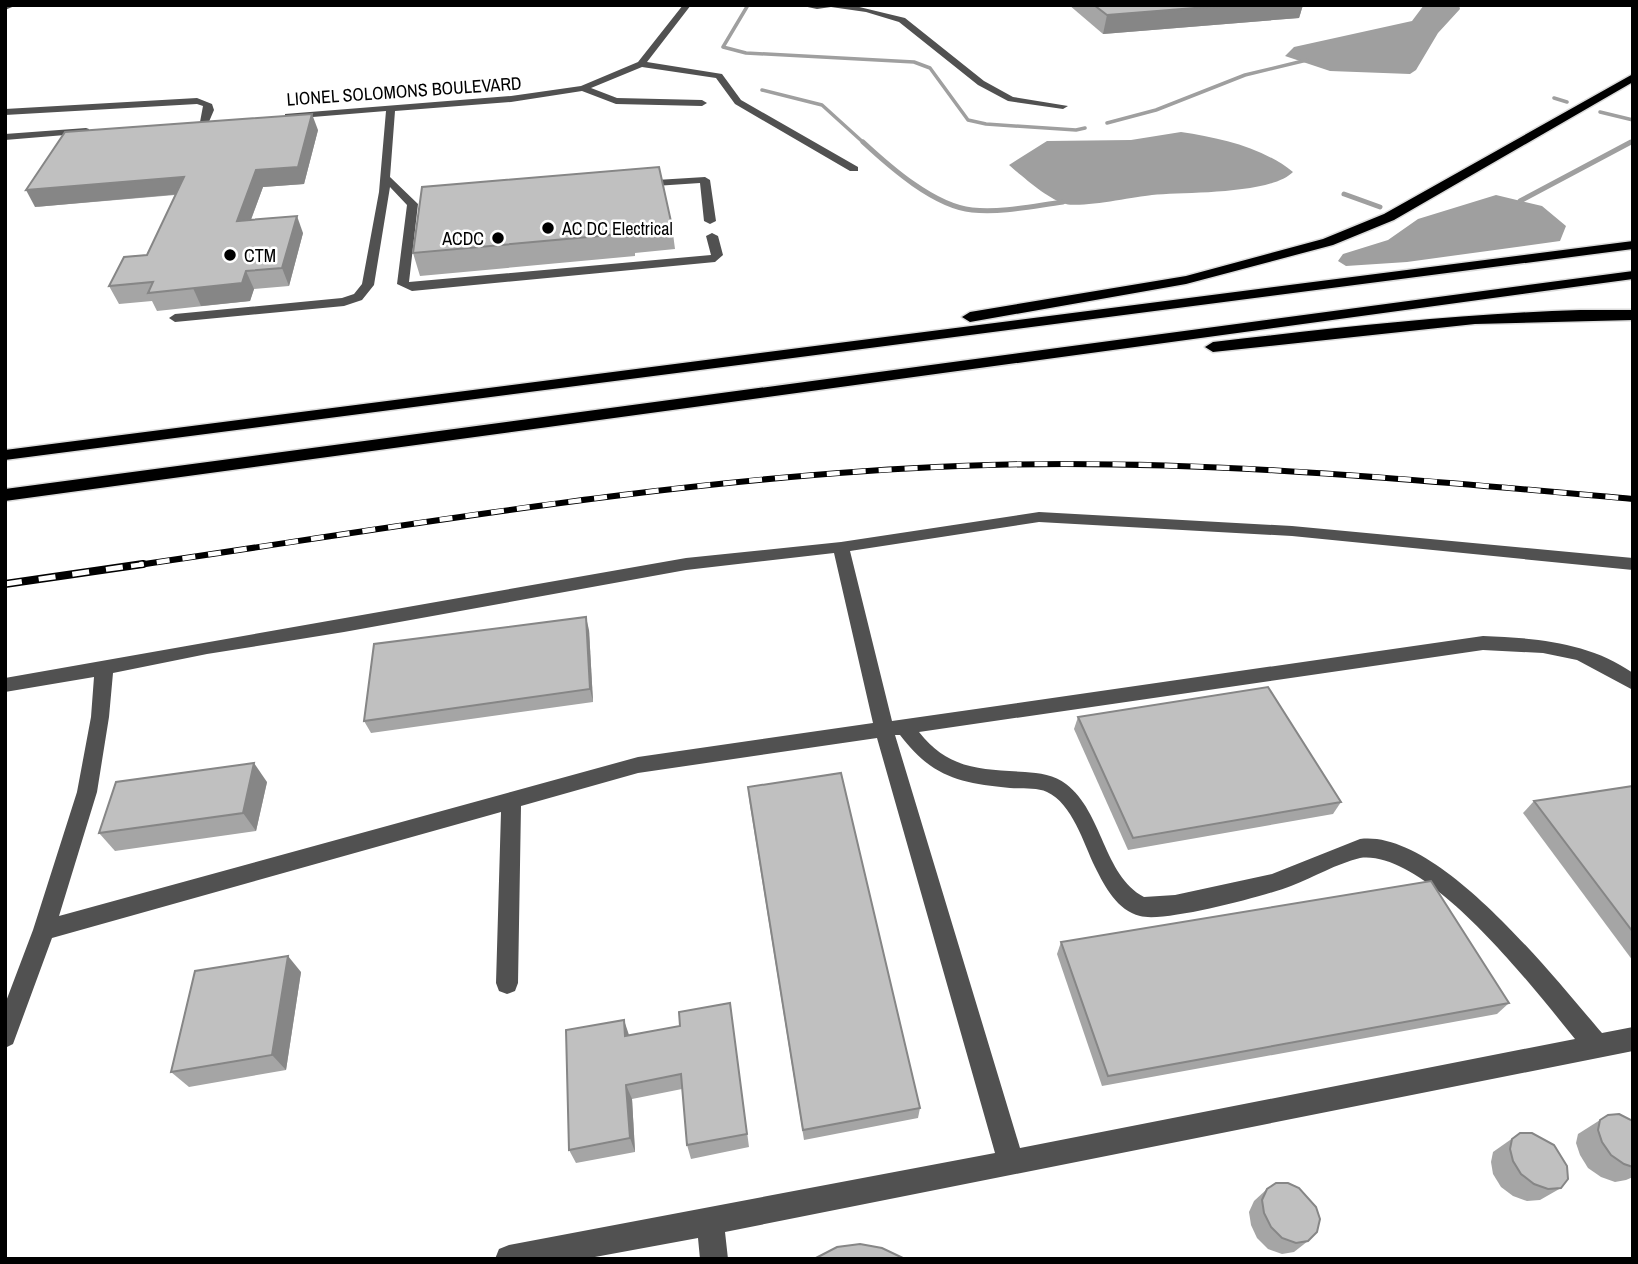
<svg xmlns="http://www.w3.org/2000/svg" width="1638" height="1264" font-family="'Archivo Narrow',sans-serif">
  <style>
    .water { fill: #9f9f9f }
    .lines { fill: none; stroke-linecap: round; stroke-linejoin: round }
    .stream-far1 { stroke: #9f9f9f; stroke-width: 3.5 }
    .stream { stroke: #9f9f9f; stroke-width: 5 }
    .highway-casing { stroke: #dbdbdb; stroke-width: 3 }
    .minor { fill: #515151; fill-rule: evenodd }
    .highway { fill: #000; fill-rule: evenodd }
    .rail-far1-casing { stroke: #000; stroke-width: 6 }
    .rail-casing { stroke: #000; stroke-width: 8 }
    .rail-far1 { stroke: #fff; stroke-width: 4.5; stroke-dasharray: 13; stroke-linecap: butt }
    .rail { stroke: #fff; stroke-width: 5; stroke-dasharray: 17; stroke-linecap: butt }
    .wall { fill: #a5a5a5 }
    .shaded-wall { fill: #868686 }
    .building { fill: #c0c0c0; stroke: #868686; stroke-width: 2 }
    .poi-dot { fill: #000; stroke: #fff; stroke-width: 2.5 }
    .labels { text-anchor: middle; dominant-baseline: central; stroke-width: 5; stroke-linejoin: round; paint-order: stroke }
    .far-street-label { font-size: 18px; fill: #000; stroke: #fff }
    .far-poi-label { font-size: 18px; fill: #000; stroke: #fff; text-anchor: start }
  </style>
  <rect width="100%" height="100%" fill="#fff"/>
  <g class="water">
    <path d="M1424 5H1459L1460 9 1438 33 1416 70 1410 74 1330 71 1285 56 1294 47 1412 21Z"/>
    <path d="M1181 132C1220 138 1262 147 1293 172 1270 195 1184 192 1152 195 1133 197 1082 208 1066 204 1049 200 1023 177 1009 165L1047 141 1131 140Z"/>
    <path d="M1496 195 1542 206 1566 226 1560 241 1407 262 1346 266 1338 261 1343 254 1388 240 1418 219Z"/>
  </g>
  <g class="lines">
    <g class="stream-far1">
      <path d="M748 5 723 47 746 53 914 62 930 68 968 120 986 124 1076 130 1085 128"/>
      <path d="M762 90 822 105 865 144"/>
      <path d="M1554 98 1567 102"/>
      <path d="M1600 112 1633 120"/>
      <path d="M1107 123 1156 110 1245 75 1307 60"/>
      <path d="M1627 144 1633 141"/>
    </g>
    <g class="stream">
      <path d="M863 142C890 167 934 206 972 210 1002 213 1033 206 1063 202"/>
      <path d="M1344 194 1380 207"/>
      <path d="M1520 201 1631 142"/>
    </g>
    <g class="highway-casing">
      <g id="highway">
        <path d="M1633 74V82L1394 220 1333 245 1186 284 970 322 962 317 970 312 1186 276 1323 239 1384 214Z"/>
        <path d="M1633 241V249L5 460V450Z"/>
        <path d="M1633 271V279L5 501V489Z"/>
        <path d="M1580 310H1633V320L1475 324 1213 352 1205 347 1213 342C1335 328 1457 314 1580 310Z"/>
      </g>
    </g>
    <g class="minor">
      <path d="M5 5H17L5 10Z"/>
      <path d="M683 5H691L647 62 722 74 741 100 858 167V171H850L735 104 716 78 642 67 591 88 617 98 702 100 707 103 702 106 616 104 582 91 511 102 395 111 390 177 418 204 409 282 711 255 706 236 712 233 718 236 723 255 715 262 412 291 397 284 407 205 390 187 374 285 362 300 344 306 175 322 169 318 175 314 342 298 354 294 362 284 379 192 386 111 288 119 285 118V114L511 96 581 86 638 62Z"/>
      <path d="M798 5H851L905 18 984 81 1013 97 1068 106 1063 109 1008 101 978 85 899 22 866 12 831 7 817 9Z"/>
      <path d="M197 98 212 104 214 110 208 124 200 122 203 106 197 104 5 115V109Z"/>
      <path d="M86 128 89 129V133L5 140V134Z"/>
      <path d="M705 177 710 180 716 221 710 224 704 221 700 183 640 187 635 184 640 181Z"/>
      <path d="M1039 512 1292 526 1633 558V570L1292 536 1039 522 850 551 892 721 1483 636C1535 638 1589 642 1633 673V690L1577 660 1543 653 1483 650 919 732C949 770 980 769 1025 772 1039 773 1055 775 1066 784 1103 812 1103 875 1144 897L1175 895 1272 874 1360 839C1439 829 1554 978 1602 1033L1633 1027V1051L725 1232 728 1259H700L698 1238 584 1259H495L499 1249 509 1245 995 1153 877 738 638 773 521 806 518 983 515 991 507 994 499 991 496 983 501 812 52 938 13 1044 5 1048V1004L33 930 77 792 91 717 94 677 5 692V678L686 558 841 542ZM834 553 873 723 638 757 59 916 97 792 109 717 113 673 207 654 344 632 686 570ZM895 735H900C932 777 959 783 1010 788 1021 789 1036 787 1047 792 1072 803 1084 844 1095 867 1105 887 1117 910 1140 916 1165 923 1265 896 1291 886 1314 877 1336 864 1360 858 1427 849 1535 990 1575 1039L1020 1148Z"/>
    </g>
    <use href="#highway" class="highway"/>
    <g class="rail-far1-casing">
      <path id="rail-far1" d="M131 566C406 526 681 477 959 466 1184 457 1409 479 1633 499"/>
    </g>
    <g class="rail-casing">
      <path id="rail" d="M5 584 143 564"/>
    </g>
    <use href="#rail-far1" class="rail-far1"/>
    <use href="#rail" class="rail"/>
  </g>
  <g class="wall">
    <path d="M1069 5H1303L1299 18 1103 34Z"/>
    <path d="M318 130 304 184 263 187 251 220 303 233 289 286 254 289 250 301 157 311 152 301 119 304 109 286 147 255 175 195 35 207Z"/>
    <path d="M672 226 675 249 635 253V256L420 276 413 253Z"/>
    <path d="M589 630 593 702 371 733 364 721Z"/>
    <path d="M1078 717 1341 802 1333 814 1128 850 1074 729Z"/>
    <path d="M267 782 256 831 115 851 99 833Z"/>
    <path d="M1633 786V961L1523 813 1534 801Z"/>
    <path d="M748 787 920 1108 918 1118 804 1140 749 799Z"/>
    <path d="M1061 942 1509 1003 1497 1014 1102 1086 1057 954Z"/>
    <path d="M301 972 286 1070 189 1087 171 1072Z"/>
    <path d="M730 1003 749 1147 691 1159 687 1145 682 1089 632 1099 635 1152 576 1163 569 1150 629 1035 680 1026Z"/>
    <path d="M1608 1115 1633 1121V1177L1626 1180 1615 1182 1601 1177 1588 1168 1580 1155 1576 1143 1578 1134Z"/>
    <path d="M1520 1133 1561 1188 1540 1200 1527 1201 1513 1196 1501 1187 1493 1174 1491 1162 1493 1152Z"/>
    <path d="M1267 1189 1308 1241 1294 1252 1282 1254 1268 1249 1257 1238 1251 1225 1249 1212 1254 1201Z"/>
  </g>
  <g class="shaded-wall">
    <path d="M1232 5H1303L1299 18 1103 34 1107 15Z"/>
    <path d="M312 114 318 130 304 184 263 187 244 238 237 221 256 170Z"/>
    <path d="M184 177 191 193 35 207 26 190Z"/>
    <path d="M297 216 303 233 289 286 282 268Z"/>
    <path d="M246 271 254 289 250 301 201 306 193 288Z"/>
    <path d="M586 617 589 630 593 702 590 689Z"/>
    <path d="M254 763 267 782 256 831 243 813Z"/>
    <path d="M288 956 301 972 286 1070 272 1055Z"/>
    <path d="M624 1020 629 1035 625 1036Z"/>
    <path d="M626 1085 632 1099 635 1152 630 1138Z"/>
  </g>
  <g class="building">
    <path d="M1094 5H1232L1107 15Z"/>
    <path d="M312 114 298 167 256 170 237 221 297 216 282 268 246 271 242 283 148 293 153 282 109 286 124 257 147 255 184 177 26 190 65 132Z"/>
    <path d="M659 167 672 226 632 230V233L413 253 422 187Z"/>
    <path d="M586 617 590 689 364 721 374 644Z"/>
    <path d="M1268 687 1341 802 1133 838 1078 717Z"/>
    <path d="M254 763 243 813 99 833 116 782Z"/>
    <path d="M841 773 920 1108 803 1130 748 787Z"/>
    <path d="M1633 786V932L1534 801Z"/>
    <path d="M1431 881 1509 1003 1108 1076 1061 942Z"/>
    <path d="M288 956 272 1055 171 1072 195 971Z"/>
    <path d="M730 1003 747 1134 687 1145 681 1074 626 1085 630 1138 569 1150 566 1030 624 1020 625 1036 680 1026 679 1012Z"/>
    <path d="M1619 1114 1633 1121V1167L1624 1164 1611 1155 1602 1142 1598 1130 1600 1120 1608 1115Z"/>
    <path d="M1520 1133H1532L1554 1145 1567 1166 1568 1179 1561 1188 1548 1189 1534 1184 1521 1174 1513 1161 1510 1149 1512 1139Z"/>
    <path d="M1276 1183H1288L1299 1188 1316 1207 1320 1219 1317 1232 1308 1241 1296 1243 1282 1238 1271 1227 1264 1213 1262 1200 1267 1189Z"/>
    <path d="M860 1244 882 1248 905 1259H814L837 1247Z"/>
  </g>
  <g class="poi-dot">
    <circle cx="548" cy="228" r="7"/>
    <circle cx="498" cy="238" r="7"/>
    <circle cx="230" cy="255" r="7"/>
  </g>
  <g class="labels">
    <g class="far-street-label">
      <text transform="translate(404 91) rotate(-4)">LIONEL SOLOMONS BOULEVARD</text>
    </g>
    <g class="far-poi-label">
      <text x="562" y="228">AC DC Electrical</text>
      <text x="484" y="238" text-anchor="end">ACDC</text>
      <text x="244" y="255">CTM</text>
    </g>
  </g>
  <rect width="1638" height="1264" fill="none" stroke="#000000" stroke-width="14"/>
</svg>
